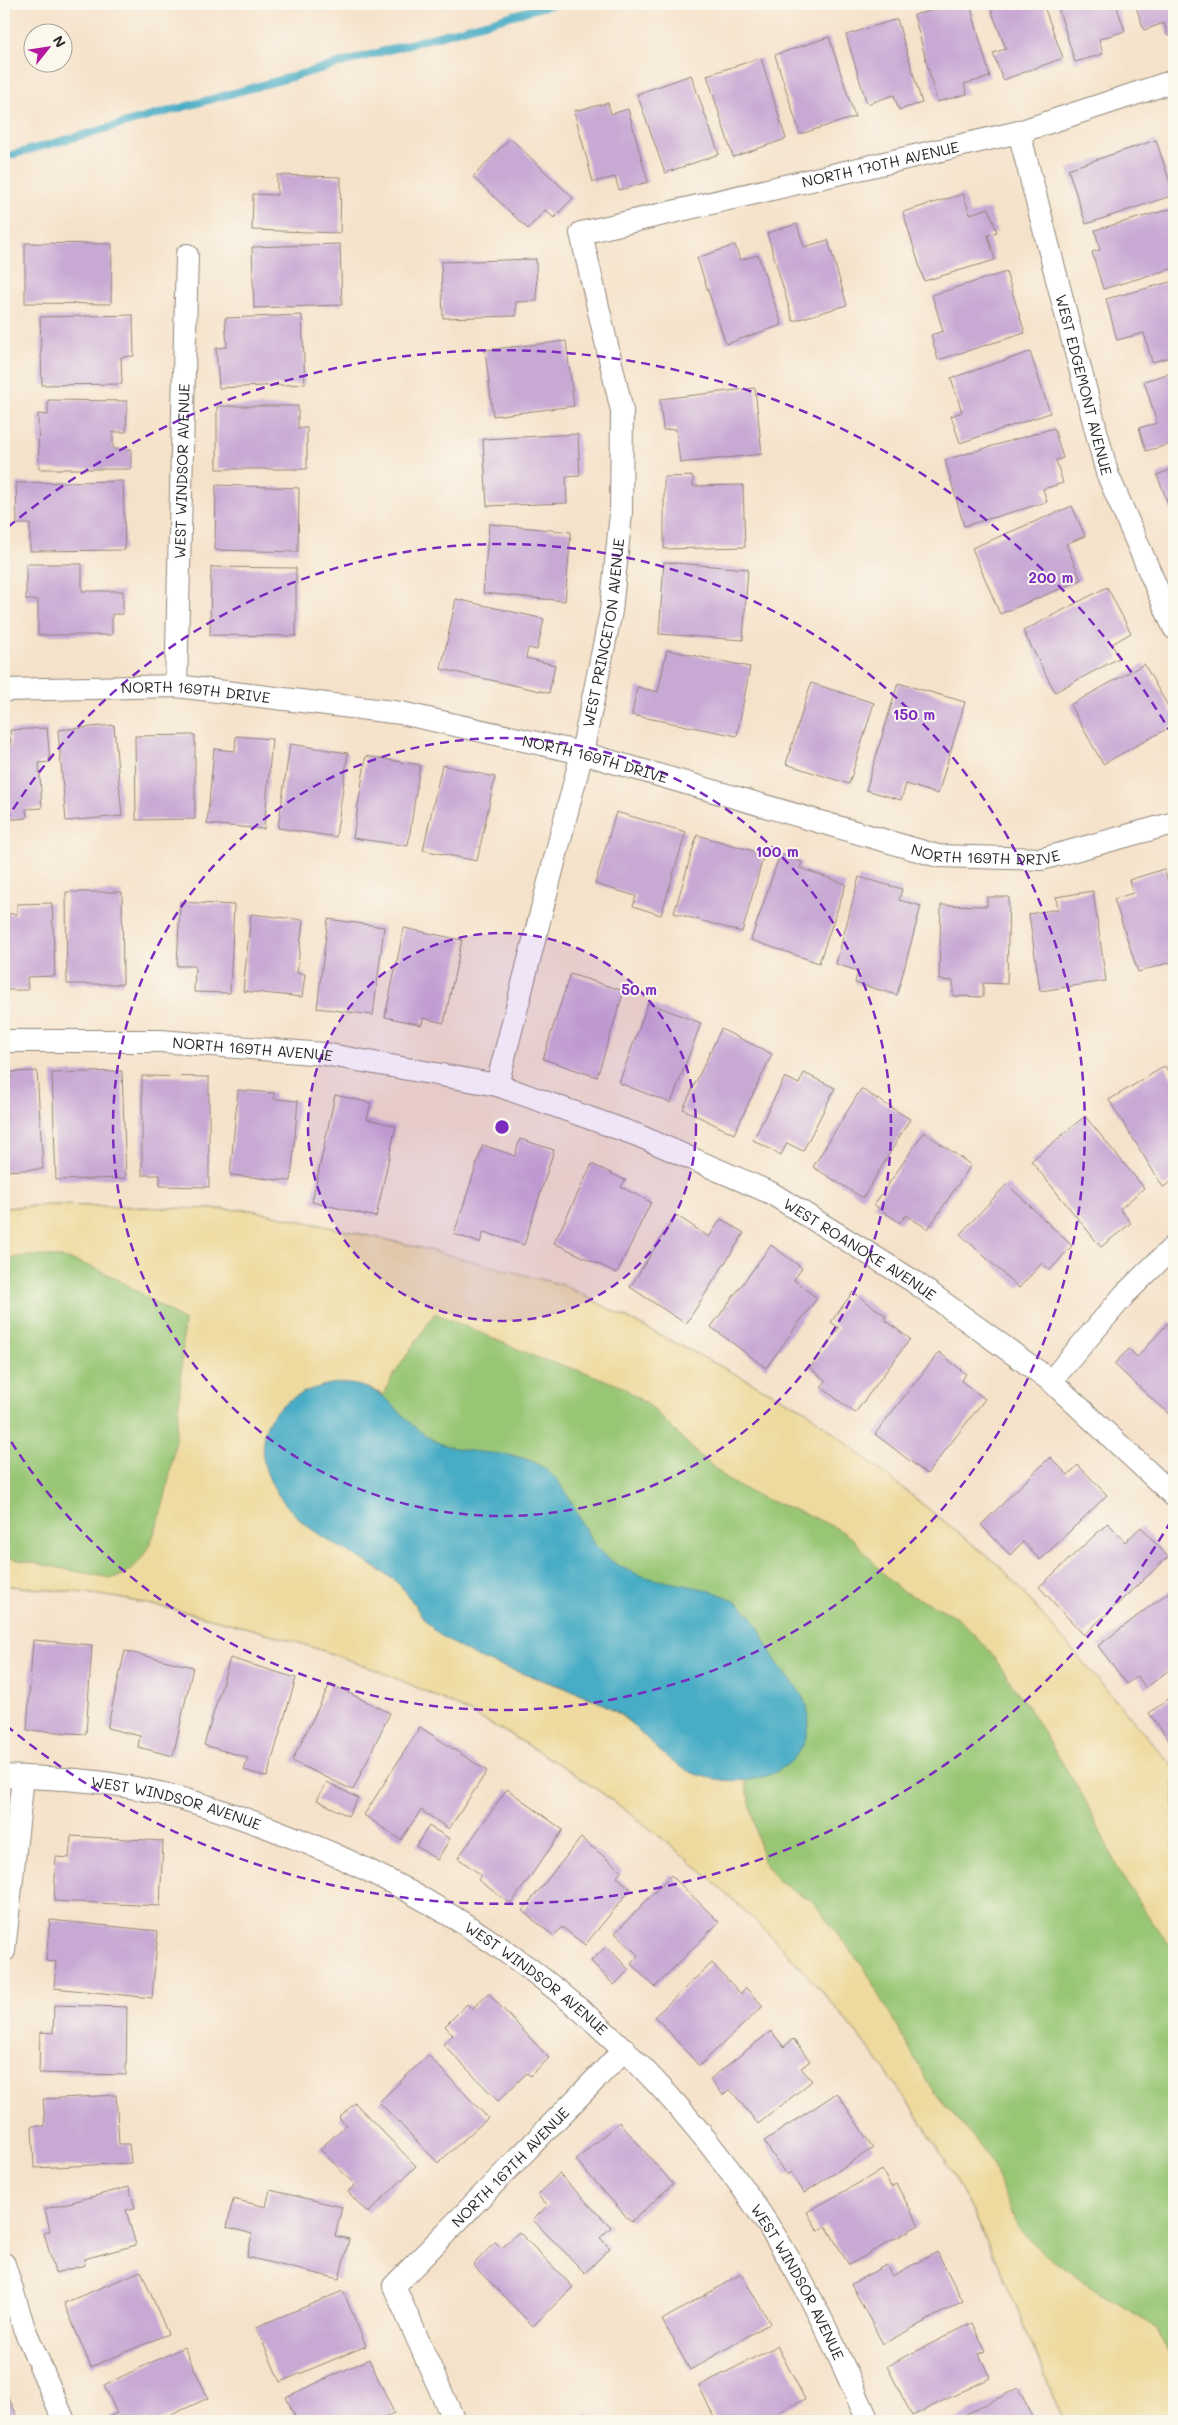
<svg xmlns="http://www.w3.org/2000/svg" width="1178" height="2425" font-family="Mali,sans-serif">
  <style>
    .green { fill: #98c674; stroke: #627850 }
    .sand { fill: #eeda9e; stroke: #8c8264 }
    .water { fill: #46acc5; stroke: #386c78 }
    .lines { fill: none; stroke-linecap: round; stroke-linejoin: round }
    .stream { stroke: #46acc5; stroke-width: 8 }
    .building { fill: #c8a9d4 }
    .minor-casing { stroke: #90867a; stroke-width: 24 }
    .minor { stroke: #fff; stroke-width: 22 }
    .ring { fill: none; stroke: #7b2cbf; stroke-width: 2.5; stroke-dasharray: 9 6 }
    .labels { text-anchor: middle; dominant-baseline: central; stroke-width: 4; stroke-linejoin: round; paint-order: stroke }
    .street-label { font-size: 15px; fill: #2b2b2b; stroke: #fbf7ec }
    .centre { fill: #7b2cbf; stroke: #fbf7ec; stroke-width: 2.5 }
    .ring-label { font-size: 15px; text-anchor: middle; font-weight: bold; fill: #7b2cbf; stroke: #fbf7ec; stroke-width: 4; stroke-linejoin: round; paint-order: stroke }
  </style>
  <rect width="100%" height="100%" fill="#fbf7ec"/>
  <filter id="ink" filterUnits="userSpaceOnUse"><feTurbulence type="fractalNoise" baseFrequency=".02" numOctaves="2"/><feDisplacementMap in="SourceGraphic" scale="10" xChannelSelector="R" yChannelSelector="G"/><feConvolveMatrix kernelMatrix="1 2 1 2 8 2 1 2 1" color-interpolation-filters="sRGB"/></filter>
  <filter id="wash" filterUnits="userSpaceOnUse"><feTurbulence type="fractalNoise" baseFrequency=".0096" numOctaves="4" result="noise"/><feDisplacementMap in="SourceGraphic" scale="20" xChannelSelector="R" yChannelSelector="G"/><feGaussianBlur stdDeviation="1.12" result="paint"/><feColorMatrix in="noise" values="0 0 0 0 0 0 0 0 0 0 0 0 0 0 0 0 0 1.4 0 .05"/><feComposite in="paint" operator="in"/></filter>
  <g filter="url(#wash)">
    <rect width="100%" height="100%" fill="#f5e2ca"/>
    <path class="green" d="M51 1205 251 1210 401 1243 563 1285 805 1410 1001 1567 1174 1768V2421H1064C1022 2323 984 2219 926 2129 784 1912 568 1732 321 1650 255 1628 187 1611 118 1598 81 1591 42 1590 4 1585V1208Z"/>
    <path class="sand" d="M51 1205 251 1210 401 1243 563 1285 805 1410 1001 1567 1174 1768V1951L1153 1923 1120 1873 1083 1796 1027 1706 989 1650 962 1622 950 1613 902 1591 891 1582 853 1539 840 1530 809 1515 762 1498 731 1482 698 1454 652 1408 623 1387 585 1372 538 1358 435 1313 393 1376 383 1395 367 1387 272 1486 303 1523 393 1579 403 1588 429 1625 443 1637 476 1657 581 1694 609 1707 641 1731 657 1748 698 1775 745 1781 763 1861 778 1881 812 1901 865 1969 926 2079 939 2098 974 2138 991 2162 1017 2226 1043 2253 1082 2281 1142 2318 1156 2330 1166 2345 1174 2361V2421H1064C1022 2323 984 2219 926 2129 784 1912 568 1732 321 1650 255 1628 187 1611 118 1598 81 1591 42 1590 4 1585V1557L110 1578C177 1577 181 1371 184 1321 126 1285 76 1242 4 1260V1208Z"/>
    <path class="water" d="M337 1383C395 1384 395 1422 439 1443 475 1459 517 1445 549 1472 578 1497 580 1539 610 1560 646 1586 689 1580 727 1597 755 1609 760 1634 774 1658 785 1676 804 1690 808 1712 811 1727 806 1742 798 1753 776 1784 731 1785 698 1775 660 1763 641 1724 607 1706 579 1691 548 1682 519 1672 503 1667 486 1662 471 1654 457 1646 441 1638 430 1626 416 1612 410 1592 394 1580 373 1563 349 1554 326 1539 290 1517 250 1473 266 1427 276 1400 311 1387 337 1383Z"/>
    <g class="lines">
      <path class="stream" d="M4 157 553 4"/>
    </g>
    <g id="blocks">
      <g class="building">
        <path d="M956 4H970L990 77 964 84 967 94 937 102 914 15Z"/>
        <path d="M989 4H1043L1063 58 1003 80 993 53 1006 49Z"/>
        <path d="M1057 4H1116L1125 31 1099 39 1103 54 1075 62Z"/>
        <path d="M1135 4H1174V34L1168 36 1164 23 1144 30Z"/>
        <path d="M897 19 922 103 899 110 894 95 867 104 846 35Z"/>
        <path d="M829 37 855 117 800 134 775 55Z"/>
        <path d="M761 58 786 139 733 157 707 75Z"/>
        <path d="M691 75 719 154 665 173 637 94Z"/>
        <path d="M608 103 611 114 628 109 648 182 619 190 615 177 593 182 574 111Z"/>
        <path d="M510 138 573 198 554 218 545 210 528 229 473 177Z"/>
        <path d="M1156 140 1174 195 1086 224 1068 169Z"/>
        <path d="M277 175 341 177 340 233 252 230 253 194 277 195Z"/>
        <path d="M963 194 970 214 989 208 997 232 988 235 995 260 924 281 903 212Z"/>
        <path d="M1174 208V268L1103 289 1092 252 1100 250 1095 230Z"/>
        <path d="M797 224 804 247 828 240 847 305 793 321 767 233Z"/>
        <path d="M25 243 112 244 111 304 25 303Z"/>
        <path d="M340 244 342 305 254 308 252 247Z"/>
        <path d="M735 245 740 260 758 255 782 325 726 344 697 258Z"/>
        <path d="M536 259 537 301 516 302V316L443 318 441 262Z"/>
        <path d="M1006 272 1025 333 938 360 931 335 943 331 932 295Z"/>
        <path d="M1174 281V356L1152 362 1144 333 1117 340 1106 299Z"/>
        <path d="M133 315 134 356 121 357 122 384 42 385 40 317Z"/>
        <path d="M302 315 305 384 219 388 216 348 227 347 225 318Z"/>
        <path d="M566 341 574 406 493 416 485 350Z"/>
        <path d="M1030 352 1050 413 960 443 951 416 962 412 951 378Z"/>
        <path d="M1174 372V443L1146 451 1139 428 1157 423 1144 381Z"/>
        <path d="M755 388 762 454 680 463 676 429 663 430 660 399Z"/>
        <path d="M48 400 127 401 126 432H113V449H131V469H39L38 414 48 415Z"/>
        <path d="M217 406H298V428H307V469H217Z"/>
        <path d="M1054 428 1063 458 1056 460 1063 483 1043 489 1047 502 964 526 945 460Z"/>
        <path d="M578 434 580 476 566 477 567 503 487 506 483 439Z"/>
        <path d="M1174 468V510L1171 511 1157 475Z"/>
        <path d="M693 476V486L743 485 745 547 664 549V477Z"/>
        <path d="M123 481 125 550 30 551V524H17L16 483Z"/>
        <path d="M216 485 299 488 298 552 215 550Z"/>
        <path d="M1072 506 1085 536 1066 544 1081 580 1000 614 972 548Z"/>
        <path d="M489 524 571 532 565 601 483 593Z"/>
        <path d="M664 562 748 569 743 640 659 634Z"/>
        <path d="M26 564H82V591H123V614H112V635H38V600H26Z"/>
        <path d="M211 567 296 568V636L210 635Z"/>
        <path d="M1107 587 1131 633 1112 644 1119 658 1055 692 1023 631Z"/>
        <path d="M456 599 544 619 537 650 528 648 526 658 555 665 549 693 441 669Z"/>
        <path d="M667 650 750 667 737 736 632 715 637 687 658 692Z"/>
        <path d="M1144 664 1174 717V725L1103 764 1070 705Z"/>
        <path d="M811 683 874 703 849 784 786 764Z"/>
        <path d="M898 683 965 702 938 794 906 784 901 800 866 790Z"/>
        <path d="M114 725 122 816 66 821 58 730Z"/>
        <path d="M47 728 50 762 39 763 42 808 26 809 27 818 4 820V748L11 747 10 730Z"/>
        <path d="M195 735V819L136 820 135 736Z"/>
        <path d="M236 736 272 739 264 829 207 824 214 749 235 751Z"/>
        <path d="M290 744 348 753 336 837 278 828Z"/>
        <path d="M366 756 420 765 408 846 353 838Z"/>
        <path d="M442 765 495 777 477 861 423 850Z"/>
        <path d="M616 812 686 832 661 915 633 906 636 896 595 884Z"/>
        <path d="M697 835 764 854 742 932 674 913Z"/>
        <path d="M780 854 802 862 800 868 846 884 819 963 751 940Z"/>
        <path d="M1164 869 1174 901V961L1138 972 1114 899 1133 893 1129 880Z"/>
        <path d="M859 877 902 889 899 900 921 906 897 995 855 983 858 971 836 964Z"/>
        <path d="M1093 891 1106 981 1040 991 1029 914 1058 909 1056 897Z"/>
        <path d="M66 892H122L123 984H67Z"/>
        <path d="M987 897H1009L1007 984 983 983V997L953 996V981L939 980 941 905 987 906Z"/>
        <path d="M180 902 234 905 230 993 194 992 195 966H177Z"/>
        <path d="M52 903 55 976 27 977 28 990H4V914H17V904Z"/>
        <path d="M251 914 303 920 297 973 305 974 302 997 243 991Z"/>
        <path d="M328 919 384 927 373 1015 317 1008Z"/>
        <path d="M404 928 462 940 444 1023 423 1018 422 1025 385 1017Z"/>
        <path d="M570 974 624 991 597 1077 543 1059Z"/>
        <path d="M648 1003 701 1023 671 1103 619 1083Z"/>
        <path d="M721 1029 772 1054 734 1134 683 1109Z"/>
        <path d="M1165 1066 1174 1081V1180L1163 1187 1109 1100Z"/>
        <path d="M37 1071 43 1169 4 1171V1078L12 1077 11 1072Z"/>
        <path d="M122 1071 126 1178 56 1180 52 1073Z"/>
        <path d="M804 1073 835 1088 803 1151 787 1143 781 1155 753 1140 785 1077 799 1084Z"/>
        <path d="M142 1076 209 1077V1187L160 1186V1175H142Z"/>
        <path d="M861 1089 910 1119 863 1198 813 1167Z"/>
        <path d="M238 1090 274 1093V1099L298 1101 291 1181 230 1175Z"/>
        <path d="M335 1095 371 1103 367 1119 396 1126 376 1217 312 1202Z"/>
        <path d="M1085 1116 1144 1188 1120 1209 1131 1223 1101 1247 1031 1161Z"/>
        <path d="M924 1132 971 1165 928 1229 906 1215 900 1223 874 1205Z"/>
        <path d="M520 1139 554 1150 524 1245 484 1232 480 1243 454 1234 483 1145 515 1156Z"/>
        <path d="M592 1164 625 1180 621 1187 651 1202 617 1273 554 1243Z"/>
        <path d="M1007 1184 1072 1246 1050 1270 1042 1263 1019 1288 960 1234Z"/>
        <path d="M676 1215 709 1237 721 1219 744 1233 686 1324 630 1287Z"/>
        <path d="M771 1245 802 1268 794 1280 817 1298 766 1368 711 1327Z"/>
        <path d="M853 1292 886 1316 884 1319 910 1339 855 1413 821 1387 826 1381 810 1368 839 1328 831 1322Z"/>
        <path d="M1170 1321 1174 1325V1419L1114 1364 1129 1349 1137 1357Z"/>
        <path d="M939 1352 966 1374 961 1381 985 1399 927 1474 875 1434Z"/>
        <path d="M1050 1457 1068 1475 1078 1465 1107 1495 1040 1560 1023 1542 1010 1555 981 1525Z"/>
        <path d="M1108 1523 1125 1542 1141 1527 1168 1557 1084 1635 1039 1587Z"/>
        <path d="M1174 1588V1666L1146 1688 1137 1676 1127 1684 1098 1646Z"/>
        <path d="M33 1640 92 1645 86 1734 27 1730Z"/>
        <path d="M125 1651 193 1667 173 1756 138 1747 140 1736 107 1728Z"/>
        <path d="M230 1658 296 1678 267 1777 244 1770 248 1758 204 1745Z"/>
        <path d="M330 1684 390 1713 353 1790 292 1761Z"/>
        <path d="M1174 1695V1747L1149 1713Z"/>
        <path d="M420 1727 487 1771 449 1829 421 1810 401 1840 364 1815Z"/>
        <path d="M327 1782 358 1798 348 1816 317 1800Z"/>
        <path d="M507 1789 563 1830 511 1904 478 1880 481 1875 458 1858Z"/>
        <path d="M429 1826 450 1839 437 1860 416 1846Z"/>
        <path d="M71 1836 163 1841 160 1906 54 1901 56 1857 69 1858Z"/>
        <path d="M581 1838 622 1871 617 1877 631 1889 585 1945 562 1927 554 1936 522 1911Z"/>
        <path d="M671 1875 719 1922 655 1987 631 1964 638 1955 615 1933Z"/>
        <path d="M50 1920 158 1931 152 1998 54 1988 56 1962 46 1961Z"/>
        <path d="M607 1946 629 1970 614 1985 591 1961Z"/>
        <path d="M712 1963 741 1994 746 1988 763 2006 699 2066 655 2016Z"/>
        <path d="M488 1993 549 2058 530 2076 527 2073 498 2101 443 2044 453 2035 445 2026 467 2004 472 2009Z"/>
        <path d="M54 2005 127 2007 126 2075 39 2073 40 2032 53 2033Z"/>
        <path d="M771 2031 784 2047 793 2039 810 2061 801 2068 812 2081 758 2124 730 2089 723 2095 710 2079Z"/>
        <path d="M428 2055 488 2118 438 2163 379 2102Z"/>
        <path d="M837 2093 873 2148 804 2193 791 2172 786 2175 764 2141Z"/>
        <path d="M116 2095 119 2144H129L131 2163 34 2168 32 2126H45L43 2099Z"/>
        <path d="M355 2103 416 2166 368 2213 348 2192 355 2185 320 2149 346 2125 339 2118Z"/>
        <path d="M619 2122 673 2184 631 2222 576 2160Z"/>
        <path d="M882 2170 891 2187 896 2184 919 2225 849 2265 826 2226 818 2231 807 2212Z"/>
        <path d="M559 2174 611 2227 600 2238 610 2248 585 2273 533 2220 548 2205 537 2195Z"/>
        <path d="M129 2187 135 2208 126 2210 136 2245 84 2259 85 2265 55 2273 44 2233 50 2231 45 2209Z"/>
        <path d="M270 2190 342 2207 335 2236 349 2239 339 2279 247 2257 252 2234 227 2227 233 2199 266 2207Z"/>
        <path d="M519 2232 573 2287 533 2326 473 2265 495 2242 502 2248Z"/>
        <path d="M937 2252 963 2301 883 2344 851 2284 886 2265 892 2276Z"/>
        <path d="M141 2271 168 2334 91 2367 64 2303Z"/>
        <path d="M741 2274 770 2323 690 2370 662 2320Z"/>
        <path d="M343 2291 366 2346 280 2382 256 2327Z"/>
        <path d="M972 2323 986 2351 979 2354 990 2378 912 2416 887 2366Z"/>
        <path d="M777 2346 805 2399 762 2421H716L699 2386Z"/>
        <path d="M184 2347 208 2398 158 2421H110L108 2417 117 2413 104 2385Z"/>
        <path d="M369 2359 394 2413 376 2421H297L286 2397Z"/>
        <path d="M1018 2388 1035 2421H953Z"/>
        <path d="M8 2397 20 2421H4V2399Z"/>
        <path d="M589 2413 593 2421H573Z"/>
      </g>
    </g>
  </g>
  <g filter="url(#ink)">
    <use href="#blocks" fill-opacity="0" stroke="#90867a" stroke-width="1"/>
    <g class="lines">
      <g class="minor-casing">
        <g id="minor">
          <path id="s1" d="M1019 132 1107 473 1174 628"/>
          <path id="s2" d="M176 686 187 255"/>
          <path id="s3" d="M4 690 176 686 401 713 582 753 938 856 1042 859 1174 823"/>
          <path id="s4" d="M4 1041H160L324 1054 497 1085 637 1135 771 1193 913 1281 1051 1381 1174 1496"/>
          <path id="s5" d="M497 1085 582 753 611 611 621 513 622 411 581 233 1019 132 1174 81"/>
          <path d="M1051 1381 1125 1294 1174 1246"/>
          <path id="s6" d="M4 1776C44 1778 85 1779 124 1786 175 1794 224 1811 272 1829 480 1907 644 2037 766 2222 808 2285 838 2353 868 2421"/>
          <path d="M4 1951 23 1777"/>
          <path d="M4 2264 24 2328 64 2421"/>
          <path id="s7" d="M454 2421 394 2286 625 2049"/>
        </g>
      </g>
      <use href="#minor" class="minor"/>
    </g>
  </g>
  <circle cx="502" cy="1127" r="194" fill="#7b2cbf" fill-opacity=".12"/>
  <g class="ring">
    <circle cx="502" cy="1127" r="194"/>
    <circle cx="502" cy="1127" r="389"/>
    <path d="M5 822A583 583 0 1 1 5 1432"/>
    <path d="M1171 1521A777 777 0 0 1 8 1727M8 527A777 777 0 0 1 1171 733"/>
  </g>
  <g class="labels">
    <g class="street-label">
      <text stroke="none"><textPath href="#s5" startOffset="1178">NORTH 170TH AVENUE</textPath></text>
      <text stroke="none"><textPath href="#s1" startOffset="261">WEST EDGEMONT AVENUE</textPath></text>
      <text stroke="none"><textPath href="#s2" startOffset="215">WEST WINDSOR AVENUE</textPath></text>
      <text stroke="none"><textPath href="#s5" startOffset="465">WEST PRINCETON AVENUE</textPath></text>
      <text stroke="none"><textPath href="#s3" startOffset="192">NORTH 169TH DRIVE</textPath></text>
      <text stroke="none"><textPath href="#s3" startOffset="598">NORTH 169TH DRIVE</textPath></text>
      <text stroke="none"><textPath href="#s3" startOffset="1002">NORTH 169TH DRIVE</textPath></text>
      <text stroke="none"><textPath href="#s4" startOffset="249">NORTH 169TH AVENUE</textPath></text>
      <text stroke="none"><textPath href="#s4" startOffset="896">WEST ROANOKE AVENUE</textPath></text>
      <text stroke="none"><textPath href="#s6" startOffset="175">WEST WINDSOR AVENUE</textPath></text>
      <text stroke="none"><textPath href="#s6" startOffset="580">WEST WINDSOR AVENUE</textPath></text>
      <text stroke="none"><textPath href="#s7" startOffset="314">NORTH 167TH AVENUE</textPath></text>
      <text stroke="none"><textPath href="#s6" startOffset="985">WEST WINDSOR AVENUE</textPath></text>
    </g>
  </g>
  <circle cx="502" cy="1127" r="8" class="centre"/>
  <g class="ring-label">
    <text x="1051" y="583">200 m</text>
    <text x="914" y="720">150 m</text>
    <text x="777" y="857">100 m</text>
    <text x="639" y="995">50 m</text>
  </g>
  <rect width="1178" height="2425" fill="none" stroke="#fbf7ec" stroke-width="20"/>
  <g transform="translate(48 48) rotate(60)"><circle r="24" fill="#fbf7ec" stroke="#a8a59f"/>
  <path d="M0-4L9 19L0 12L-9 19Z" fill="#b5179e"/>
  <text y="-8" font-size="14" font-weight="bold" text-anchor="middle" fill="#2b2b2b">N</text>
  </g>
</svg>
